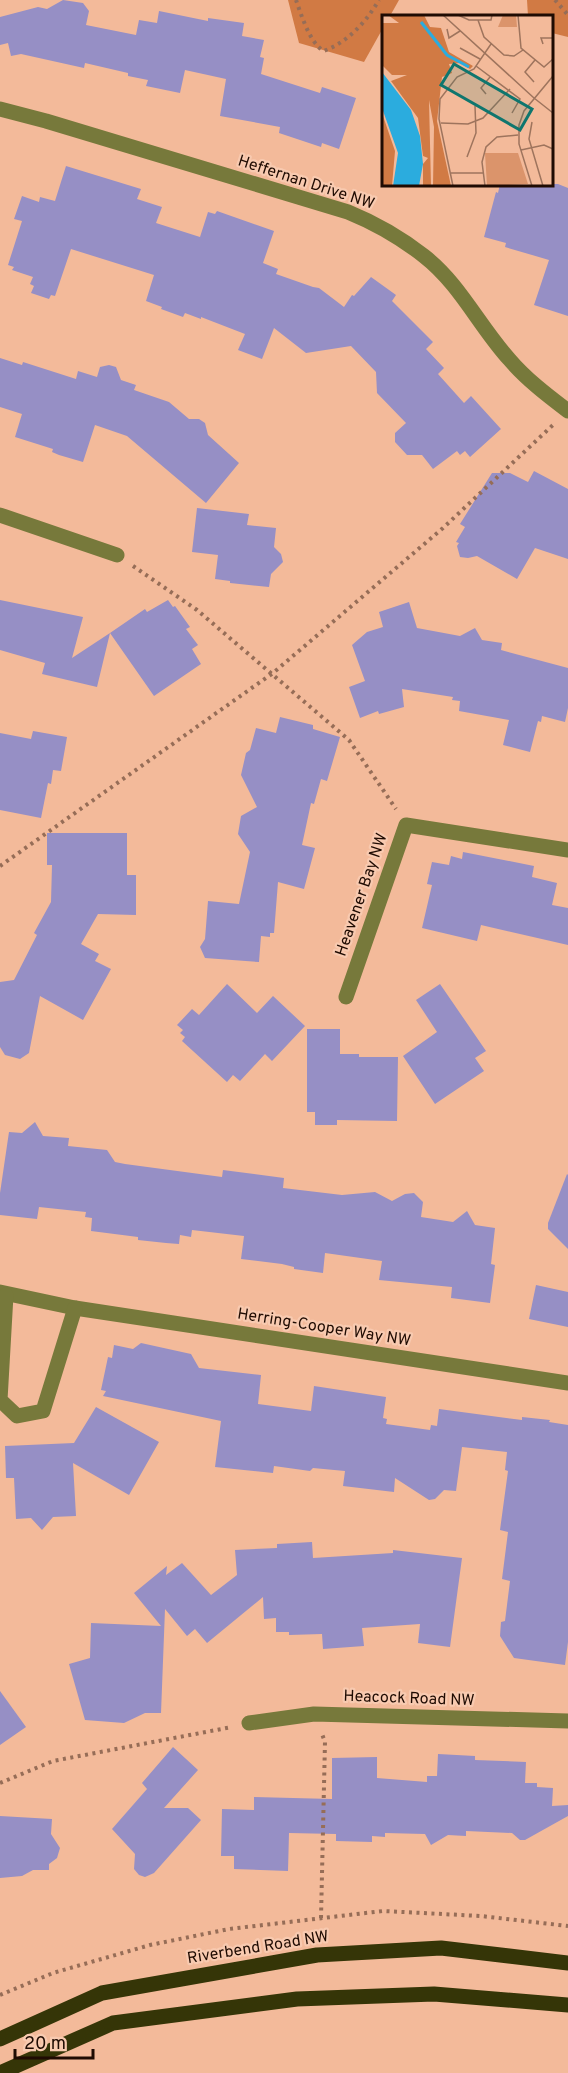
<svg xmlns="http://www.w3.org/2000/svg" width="568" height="2073" font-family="Overpass,sans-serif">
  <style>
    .forest { fill: #d17a44 }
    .building { fill: #968fc5 }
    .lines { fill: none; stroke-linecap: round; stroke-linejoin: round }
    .path { stroke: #966d57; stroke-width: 4; stroke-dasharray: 3 4.5; stroke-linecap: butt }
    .minor { stroke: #77793b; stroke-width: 15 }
    .major { stroke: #353507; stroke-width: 15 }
    .labels { text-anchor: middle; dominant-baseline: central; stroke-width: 4.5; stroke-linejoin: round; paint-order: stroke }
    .street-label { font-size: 16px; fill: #1f0b02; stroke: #f8cab0 }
    .inset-river { fill: none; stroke: #2bacde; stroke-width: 3 }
    .inset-road { fill: none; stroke: #9e745d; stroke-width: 1.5 }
    .view { fill: #0f766e; fill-opacity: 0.15; stroke: #0f766e; stroke-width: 3 }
    .inset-edge { fill: none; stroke: #1f0b02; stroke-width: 3 }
  </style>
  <rect width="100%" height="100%" fill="#f3ba9a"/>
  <g class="forest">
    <path d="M288 0H399L390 16H384L383 28 364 62 299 43Z"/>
    <path d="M527 0H568V37L552 33V16H528Z"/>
  </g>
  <g class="building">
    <path d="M63 0 83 3 89 11 86 25 136 35 139 20 157 23 159 11 208 21V18L244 23 242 36 264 40 260 57 264 58 261 74 320 93 322 87 356 98 339 149 322 143 321 147 279 133 280 127 220 116 226 79 185 70 180 93 146 86 148 80 128 76V73L85 63 84 68 21 54 11 56 8 43 0 45V17L38 7 47 9Z"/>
    <path d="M66 166 141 189 137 199 162 207 156 223 200 237 208 212 215 214 217 211 274 231 263 263 278 269 276 274 313 287 319 288 344 307 352 295 354 296 371 277 396 295 392 301 433 342 426 349 444 368 438 374 464 403 471 396 501 429 470 457 465 451 460 455 457 451 433 469 422 455H407L395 442V433L406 423 377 393 376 372 351 346 306 353 274 328 262 359 238 350 245 334 201 317V319L185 313 183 317 161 309 162 307 146 301 154 275 71 249 55 296 51 295 49 299 31 293 34 286 30 284 33 277 12 270 14 267 8 265 22 221 14 219 22 196 39 202 40 197 55 201Z"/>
    <path d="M500 184H558L568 188V316L534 305 549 260 505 247 506 243 484 237 496 192 498 193Z"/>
    <path d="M0 358 22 365 23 362 76 379 78 371 97 377 100 367 109 365 116 367 121 380 136 385 134 390 169 402 189 419H199L205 423 208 435 239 463 206 503 127 436 95 425 83 462 59 455 52 452 53 449 15 437 22 414 0 407Z"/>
    <path d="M534 471 568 489V559L535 548 517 579 477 556 468 558 460 557 457 546 459 543 456 542 465 527 460 524 492 473H510L528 482Z"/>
    <path d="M197 508 249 514 247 525 276 528 274 547 281 554 283 562 271 574 269 587 230 583V581L215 579 218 555 192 552Z"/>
    <path d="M0 600 83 617 72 658 110 633 97 687 42 674 45 663 0 650Z"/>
    <path d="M168 600 173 607 175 606 190 627 186 629 198 645 192 649 201 664 154 696 110 633 145 609 147 612Z"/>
    <path d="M409 602 417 628 460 636 475 628 482 640 502 643 501 650 568 668V708L565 722 542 716 541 722 538 721 530 752 503 745 509 720 459 711 460 701 452 700 453 697 402 689 404 707 379 714 378 711 360 718 349 687 365 681 352 645 367 632 383 627 379 612Z"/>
    <path d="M280 717 313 725V729L340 737 327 781 321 779 314 804 311 803 302 845 315 848 304 889 278 882 274 933H270V937L261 936 259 962 205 958 200 947 205 939 208 901 239 904 250 852 238 834 241 816 257 807 241 775 246 753 250 750 256 728 276 733Z"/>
    <path d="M33 731 67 737 61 771 53 770 51 784 48 783 41 818 0 810V733L31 739Z"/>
    <path d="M47 833H127V875H136V915L98 914 81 944 99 954 95 961 111 969 83 1020 40 996 29 1053 20 1059 5 1055 0 1047V982L14 980 37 935 34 933 51 902 52 865H47Z"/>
    <path d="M463 852 534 866 532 877 557 883 552 905 568 908V945L481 925 477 941 422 928 432 885 427 884 432 862 449 865 451 856 462 859Z"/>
    <path d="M227 984 257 1013 273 996 305 1026 272 1061 265 1054 240 1081 233 1075 227 1082 182 1041 185 1037 180 1033 183 1030 177 1025 192 1009 199 1015Z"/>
    <path d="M440 984 486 1051 475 1058 484 1071 435 1104 403 1056 437 1032 416 1000Z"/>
    <path d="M307 1029H340V1054H359V1057H398L397 1121 337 1120V1125H315V1112H307Z"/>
    <path d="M35 1122 43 1136 69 1138 68 1146 107 1150 115 1162 125 1164 222 1177 223 1170 284 1178 283 1188 342 1195 375 1192 392 1201 405 1194 414 1193 423 1202 421 1217 453 1222 467 1211 475 1225 495 1228 491 1264 495 1265 490 1303 451 1298 452 1287 379 1280 382 1261 325 1253 323 1273 294 1269V1267L282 1264 241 1259 244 1236 192 1230 191 1237 180 1235 179 1244 166 1243 138 1240V1237L91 1231 92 1218 85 1217 86 1212 39 1207 37 1219 0 1215V1193L9 1132 22 1133Z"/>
    <path d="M567 1174 568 1175V1249L548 1229V1223Z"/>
    <path d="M536 1285 568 1292V1327L529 1319Z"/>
    <path d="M141 1343 191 1354 199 1368 261 1375 258 1404 311 1411 314 1386 386 1397 383 1418 387 1419 386 1424 430 1430 431 1425 437 1426 439 1409 522 1420V1417L550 1420 549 1422 568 1425V1642L565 1665 514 1658 500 1636 501 1622 505 1621 510 1581 502 1579 508 1532 500 1530 508 1471 505 1470 507 1452 462 1447 456 1491 444 1490 435 1499 429 1500 395 1478 394 1492 343 1486 345 1471 313 1468 310 1471 274 1466 273 1473 215 1467 221 1421 103 1396 106 1391 101 1390 108 1357 112 1358 114 1345 133 1349Z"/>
    <path d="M96 1407 159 1442 129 1495 73 1463 76 1516 53 1517 42 1530 31 1518 16 1519 14 1478H6L5 1446 74 1443Z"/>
    <path d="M312 1542 313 1558 393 1553V1550L462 1558 450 1647 418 1643 420 1624 362 1628 364 1646 323 1649 322 1634 289 1635V1632H276V1618L264 1619 263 1597 207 1643 195 1629 187 1636 165 1609 161 1713H145L124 1723 85 1720 69 1664 90 1658 91 1623 161 1626 134 1593 167 1566 166 1575 182 1563 211 1595 237 1575 235 1550 277 1548V1544Z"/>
    <path d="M0 1691 26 1727 0 1745Z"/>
    <path d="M173 1747 198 1770 164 1808H188L201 1820 154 1873 145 1877 139 1875 134 1869 135 1854 112 1829 147 1789 142 1783Z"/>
    <path d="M438 1754 475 1756V1760L526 1762 525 1783H537V1787L553 1788 552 1806 568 1805V1816L525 1840H520L512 1833 466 1831V1836L448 1835 431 1845 425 1834 385 1833V1837L372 1836V1842L336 1841V1834L289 1833 288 1871 234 1869V1856H221L222 1809 254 1810V1797L332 1799V1758L377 1757V1778L427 1782V1776H437Z"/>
    <path d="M0 1816 52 1819 51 1834 60 1848 57 1858 49 1864V1870H33L22 1876 0 1878Z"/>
  </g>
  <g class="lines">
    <g class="path">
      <path d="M296 0C301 14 310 44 324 51 349 41 366 22 379 0"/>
      <path d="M555 0 568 15"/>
      <path d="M133 566 197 610 349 740 396 809"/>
      <path d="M0 866 273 673 443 528 554 424"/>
      <path d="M0 1783 53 1761 232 1727"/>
      <path d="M321 1918 325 1742 322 1734"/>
      <path d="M0 1995 53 1973 150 1945 229 1929 383 1911 481 1916 568 1926"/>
    </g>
    <g class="minor">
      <path d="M0 109 46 121 348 212C375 223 401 238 424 256 460 284 479 326 509 359 526 379 547 395 568 411"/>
      <path d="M0 515 117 555"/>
      <path d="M346 997 406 825 568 850"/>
      <path d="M0 1292 75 1308 568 1383"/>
      <path d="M6 1295 0 1400 17 1416 43 1411 75 1308"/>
      <path d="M249 1723 314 1714 568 1721"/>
    </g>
    <g class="major">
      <path d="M0 2039 102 1993 317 1955 441 1948 568 1963"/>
      <path d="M0 2073 113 2023 297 1999 434 1994 568 2005"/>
    </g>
  </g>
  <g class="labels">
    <g class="street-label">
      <text transform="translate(306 183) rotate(18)">Heffernan Drive NW</text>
      <text transform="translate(362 895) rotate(-71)">Heavener Bay NW</text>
      <text transform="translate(324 1328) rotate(9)">Herring-Cooper Way NW</text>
      <text transform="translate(409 1699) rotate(2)">Heacock Road NW</text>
      <text transform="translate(258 1948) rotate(-9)">Riverbend Road NW</text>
    </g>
  </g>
  <g transform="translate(382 15)">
    <rect width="171" height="171" fill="#f3ba9a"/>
    <path d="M121 0H134L135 12H116ZM103 138H136L146 169 105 171Z" fill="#db946b"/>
    <path d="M6 0H42L48 12 59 13 67 37 91 51 88 54 78 48 67 49 70 58 60 62 55 106 69 171H51L52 112 47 85 49 171H41V149L46 143 41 141 36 103 9 66 25 60H10L0 50V8H17ZM0 98 13 136 10 171H0Z" fill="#d17a44"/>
    <path d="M0 57 29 95 38 121 41 149 37 171H11L16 138 0 93Z" fill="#2bacde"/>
    <path class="inset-river" d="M39 7 65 40 87 52"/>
    <path class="inset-road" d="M61 0 152 83M76 0 87 5H109L110 0M136 0 139 33 162 52 171 44M96 5 102 22 122 40 132 41 141 35M65 14 67 23 78 16M161 29 159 23H171M78 33 98 44M94 51 138 84 130 98M152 67 143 57 153 45M104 79 99 73 108 62M152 83 171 98M150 107 147 124 161 171M59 108 86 109 101 103 128 74M139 135 162 130 171 134M85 142 94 118 93 91M69 158H101M71 171 57 104 58 84 75 62 92 54 109 29M103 171 100 147 104 132 115 122 136 120M150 171 137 129V110L142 96 171 61"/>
    <path class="view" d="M72 49 150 94 138 115 59 70Z"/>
    <rect width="171" height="171" class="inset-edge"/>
  </g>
  <path d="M15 2049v9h78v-9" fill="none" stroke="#1f0b02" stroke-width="3"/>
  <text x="24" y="2049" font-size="18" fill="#1f0b02" stroke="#f8cab0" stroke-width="4.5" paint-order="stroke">20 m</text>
</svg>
